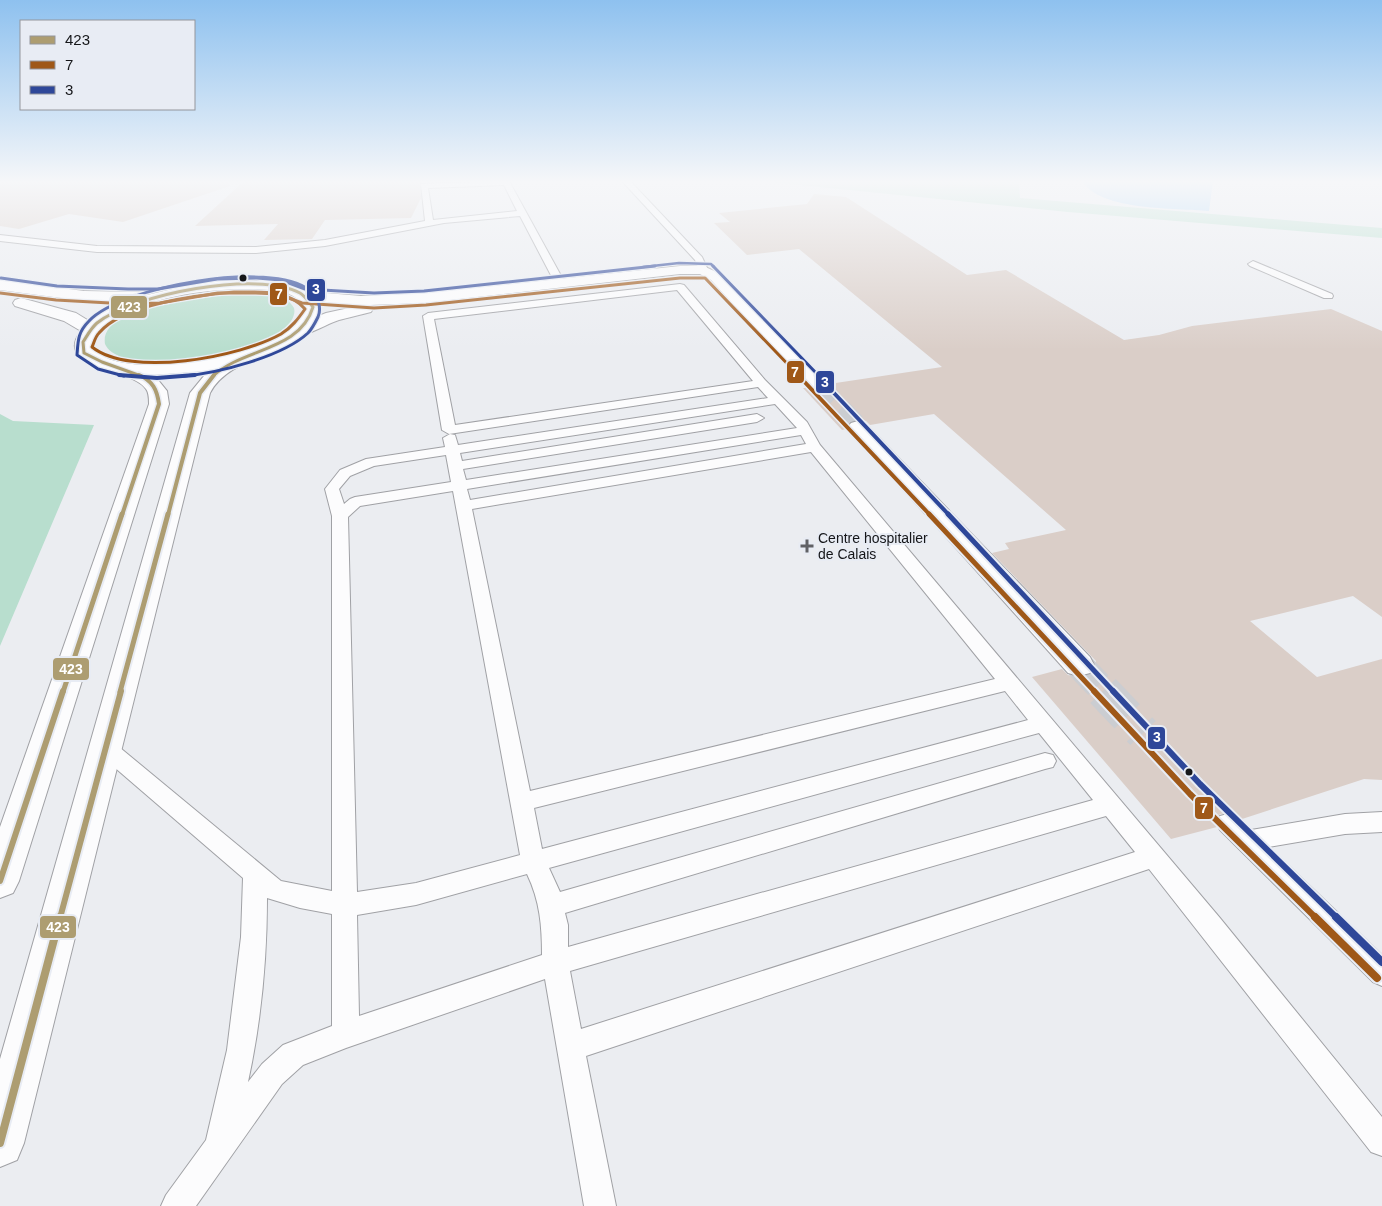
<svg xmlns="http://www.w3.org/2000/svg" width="1382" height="1206" font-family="Helvetica,sans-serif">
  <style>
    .green { fill: #b8dece }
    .water { fill: #a8d4f9 }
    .building { fill: #dacec8 }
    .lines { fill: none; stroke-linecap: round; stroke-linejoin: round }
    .minor-tunnel-far2 { stroke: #cbcdd1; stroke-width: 21; stroke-dasharray: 21 11; stroke-linecap: butt }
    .minor-tunnel-far1 { stroke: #cbcdd1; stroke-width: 28; stroke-dasharray: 28 14; stroke-linecap: butt }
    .minor-tunnel { stroke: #cbcdd1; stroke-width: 35; stroke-dasharray: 35 18; stroke-linecap: butt }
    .service-casing { stroke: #a0a1a5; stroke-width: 2 }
    .minor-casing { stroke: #a0a1a5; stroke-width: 2 }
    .tertiary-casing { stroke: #a0a1a5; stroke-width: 2 }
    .service { fill: #fcfcfd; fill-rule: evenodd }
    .minor { fill: #fcfcfd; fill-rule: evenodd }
    .tertiary { fill: #fcfcfd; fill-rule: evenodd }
    .bus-1-far4-casing { stroke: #e8ecf4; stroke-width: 5.5 }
    .bus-1-far3-casing { stroke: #e8ecf4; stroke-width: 7 }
    .bus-1-far2-casing { stroke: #e8ecf4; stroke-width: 9 }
    .bus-1-far1-casing { stroke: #e8ecf4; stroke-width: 10 }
    .bus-1-casing { stroke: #e8ecf4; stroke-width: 12 }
    .bus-2-far4-casing { stroke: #e8ecf4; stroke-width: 5.5 }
    .bus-2-far3-casing { stroke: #e8ecf4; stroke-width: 7 }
    .bus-2-far2-casing { stroke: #e8ecf4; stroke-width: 9 }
    .bus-2-far1-casing { stroke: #e8ecf4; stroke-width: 10 }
    .bus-2-casing { stroke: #e8ecf4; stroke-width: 12 }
    .bus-3-far5-casing { stroke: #e8ecf4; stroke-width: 4.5 }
    .bus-3-far4-casing { stroke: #e8ecf4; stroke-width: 5.5 }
    .bus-3-far3-casing { stroke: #e8ecf4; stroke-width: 7 }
    .bus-3-far2-casing { stroke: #e8ecf4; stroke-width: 9 }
    .bus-3-far1-casing { stroke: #e8ecf4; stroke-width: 10 }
    .bus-3-casing { stroke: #e8ecf4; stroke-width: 12 }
    .bus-1-far4 { stroke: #ad9d71; stroke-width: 3 }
    .bus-1-far3 { stroke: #ad9d71; stroke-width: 4 }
    .bus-1-far2 { stroke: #ad9d71; stroke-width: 5 }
    .bus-1-far1 { stroke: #ad9d71; stroke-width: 6 }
    .bus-1 { stroke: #ad9d71; stroke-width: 8 }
    .bus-2-far4 { stroke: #9f5818; stroke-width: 3 }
    .bus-2-far3 { stroke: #9f5818; stroke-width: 4 }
    .bus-2-far2 { stroke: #9f5818; stroke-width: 5 }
    .bus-2-far1 { stroke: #9f5818; stroke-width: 6 }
    .bus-2 { stroke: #9f5818; stroke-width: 8 }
    .bus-3-far5 { stroke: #2e4799; stroke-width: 2.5 }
    .bus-3-far4 { stroke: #2e4799; stroke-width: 3 }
    .bus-3-far3 { stroke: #2e4799; stroke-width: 4 }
    .bus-3-far2 { stroke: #2e4799; stroke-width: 5 }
    .bus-3-far1 { stroke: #2e4799; stroke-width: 6 }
    .bus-3 { stroke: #2e4799; stroke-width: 8 }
    .bus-dot { fill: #151619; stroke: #e8ecf4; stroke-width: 2 }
    .poi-dot { fill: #606165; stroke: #e8ecf4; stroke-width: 2 }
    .labels { text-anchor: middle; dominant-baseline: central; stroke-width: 4; stroke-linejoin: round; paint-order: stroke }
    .poi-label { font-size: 14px; fill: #151619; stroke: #e8ecf4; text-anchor: start }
    .line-badge { stroke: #e8ecf4; stroke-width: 2 }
    .badge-label { font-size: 14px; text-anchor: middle; font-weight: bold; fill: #fff }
  </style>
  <rect width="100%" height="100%" fill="#ebedf1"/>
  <g class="green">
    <path d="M760 181H1019L1020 198 1382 228V238L1068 212Z"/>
    <path d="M245 290C261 291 285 292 294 308 304 349 123 385 105 344 98 303 219 290 245 290Z"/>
    <path d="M0 414 13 421 94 425 0 646Z"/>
  </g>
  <path class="water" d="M1082 181H1213L1209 211C1176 208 1100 211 1082 181Z"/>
  <g class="building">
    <path d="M0 181H229L230 186 123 222 69 214 19 229 0 226Z"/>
    <path d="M244 181H429L420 183 421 198 411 218 325 220 312 239 264 240 278 224 195 226Z"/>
    <path d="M814 194 846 197 967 275 1006 270 1124 340 1159 335 1192 326 1331 309 1382 331V617L1353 596 1250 621 1317 677 1382 659V780L1364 779 1242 819 1230 813 1220 814 1215 822 1217 827 1171 839 1032 677 1062 669 1068 675 1079 678 1092 674 1096 661 992 553 1009 549 1005 543 1066 530 934 414 870 425 866 421 857 419 850 421 846 426 847 429 842 430 803 388H806L810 392 819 394 826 391 829 384 942 367 799 249 747 255 714 223 730 222 719 213 807 204Z"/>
  </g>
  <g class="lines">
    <path class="minor-tunnel-far2" d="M818 386 858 427"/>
    <path class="minor-tunnel-far1" d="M1079 665 1105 692"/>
    <path class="minor-tunnel" d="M1103 691 1143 733"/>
    <g class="service-casing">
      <g id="service">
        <path d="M509 181 565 283 563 285 560 286 555 283 520 216 444 223 325 246 256 253 97 252 0 241V235L97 246 256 247 325 240 425 221 421 184ZM504 185 517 211 433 220 428 188Z"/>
        <path d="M622 181H630L702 257 708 270 706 272H700L695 260Z"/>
        <path d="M1253 261 1332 294 1333 296 1332 298H1324L1250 266 1248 264Z"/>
        <path d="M680 284 684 285 765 380 807 422 820 445 1220 918 1382 1117V1156L1371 1152 1149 869 586 1056 616 1206H584L545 979 346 1048 303 1065 282 1084 196 1206H161L166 1195 206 1140 227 1050 241 937 243 878 99 754 96 748 99 742 106 740 113 742 281 881 332 891V516L325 489 340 470 366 459 445 447 443 438 450 434 455 435 458 445 768 398 758 387 449 434 442 430 423 316 428 313ZM677 290 753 381 455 425 434 319ZM775 404 797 428 466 480 463 469 757 422 764 418 757 414 462 461 460 453ZM801 435 806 444 470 500 467 489ZM811 452 995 679 530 791 472 509ZM446 455 451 482 355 497 350 499 344 504 339 489 350 476 374 466ZM453 491 520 855 416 883 357 892 348 517 360 506ZM1005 691 1028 720 542 849 534 808ZM1039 733 1093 800 568 947V925L565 913 1045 769 1053 767 1056 761 1053 755 1045 753 560 892 549 868ZM1106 816 1135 852 581 1029 570 971ZM527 874C540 901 542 926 542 955L359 1016 357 915 416 905ZM267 898 300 908 332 914V1026L283 1045 262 1064 248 1082C261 1022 267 960 267 898Z"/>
        <path d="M1382 812V832L1345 834 1269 847 1382 955V986L1373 982 1238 848 1220 830 1217 823 1220 816C1234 811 1241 821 1251 830L1345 814Z"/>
      </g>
    </g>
    <g class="minor-casing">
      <g id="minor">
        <path d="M680 266H703L721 274 825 382 828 386 825 390 818 392 811 390 711 280 700 274H680L425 303 370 305 373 309 371 312C360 315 350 317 339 320 325 324 309 337 294 334L291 330 294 326 326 313 358 306 297 299 295 296 297 293 303 291 361 296 425 293Z"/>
        <path d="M858 421 865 423 1090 657 1094 665 1090 673 1079 676 1068 673 851 431 848 427 851 423Z"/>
      </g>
    </g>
    <g class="tertiary-casing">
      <path id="tertiary" d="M0 280 84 291 140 292 147 295 185 286 219 281H272L303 289 316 298 321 309C318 316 315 324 310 330 307 333 302 336 298 339 270 358 227 361 210 393L24 1143 17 1160 0 1167V1059L190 393 208 371 154 375 167 391 169 404 19 881 13 893 0 898V827L149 404C149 399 149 393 146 389 133 368 52 369 81 331L64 321 15 306 13 303 15 300 21 298 76 313 89 321 103 312 127 302 84 301 0 290ZM249 289C267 290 296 288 305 309 302 314 299 321 295 325 258 357 155 375 109 359 104 357 98 352 93 349 93 346 93 341 94 337 96 332 103 327 108 324 146 297 202 289 249 289Z"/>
    </g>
    <use href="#service" class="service"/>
    <use href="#minor" class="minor"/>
    <use href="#tertiary" class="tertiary"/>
    <g class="bus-1-far4-casing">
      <path id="bus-1-far4" d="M141 376 102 362 84 353 83 342C87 336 91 328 97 323 133 294 258 270 300 293 305 296 309 302 313 307 300 351 243 348 213 376"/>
    </g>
    <g class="bus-1-far3-casing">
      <g id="bus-1-far3">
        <path d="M122 515 159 404C157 390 153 381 139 375"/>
        <path d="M168 515 200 393 214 375"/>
      </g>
    </g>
    <g class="bus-1-far2-casing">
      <g id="bus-1-far2">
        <path d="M63 692 122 514"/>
        <path d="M120 692 168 514"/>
      </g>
    </g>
    <g class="bus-1-far1-casing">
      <g id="bus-1-far1">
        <path d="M0 881 63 691"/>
        <path d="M60 918 121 691"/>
      </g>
    </g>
    <g class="bus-1-casing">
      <path id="bus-1" d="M0 1143 60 917"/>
    </g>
    <g class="bus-2-far4-casing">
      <g id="bus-2-far4">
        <path d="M234 292C258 292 288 289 305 309 298 319 292 327 281 334 240 357 131 378 92 347 94 343 95 337 99 333 123 304 198 295 234 292Z"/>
        <path d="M0 293 56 300 128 304 160 303 218 293H256L278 294 302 303 374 308 426 305 680 278H705L799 376"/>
      </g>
    </g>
    <g class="bus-2-far3-casing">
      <path id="bus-2-far3" d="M798 375 930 515"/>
    </g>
    <g class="bus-2-far2-casing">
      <path id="bus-2-far2" d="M929 514 1095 692"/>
    </g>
    <g class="bus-2-far1-casing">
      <path id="bus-2-far1" d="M1094 691 1190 794 1316 918"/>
    </g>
    <g class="bus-2-casing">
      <path id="bus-2" d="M1315 917 1377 978"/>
    </g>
    <g class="bus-3-far5-casing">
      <path id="bus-3-far5" d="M643 267 679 263 711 264 714 267"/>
    </g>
    <g class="bus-3-far4-casing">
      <g id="bus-3-far4">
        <path d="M713 266 819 376"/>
        <path d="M1 278 57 286 128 289H158L217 279 257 278 281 280 305 289 374 293 424 291 655 266"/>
        <path d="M124 376 98 369 77 355C78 340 78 332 89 321 122 286 271 260 309 290 318 297 322 307 318 317 315 323 312 329 308 333 282 357 218 373 184 376"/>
      </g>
    </g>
    <g class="bus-3-far3-casing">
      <g id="bus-3-far3">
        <path d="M119 375 157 378 195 375"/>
        <path d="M817 375 949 515"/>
      </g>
    </g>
    <g class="bus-3-far2-casing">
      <path id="bus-3-far2" d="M948 514 1114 692"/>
    </g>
    <g class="bus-3-far1-casing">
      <path id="bus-3-far1" d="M1113 691 1200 784 1337 918"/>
    </g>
    <g class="bus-3-casing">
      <path id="bus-3" d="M1336 917 1382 962"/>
    </g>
    <use href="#bus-1-far4" class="bus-1-far4"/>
    <use href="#bus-1-far3" class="bus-1-far3"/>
    <use href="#bus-1-far2" class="bus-1-far2"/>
    <use href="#bus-1-far1" class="bus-1-far1"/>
    <use href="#bus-1" class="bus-1"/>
    <use href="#bus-2-far4" class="bus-2-far4"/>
    <use href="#bus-2-far3" class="bus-2-far3"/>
    <use href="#bus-2-far2" class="bus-2-far2"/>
    <use href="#bus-2-far1" class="bus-2-far1"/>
    <use href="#bus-2" class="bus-2"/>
    <use href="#bus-3-far5" class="bus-3-far5"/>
    <use href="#bus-3-far4" class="bus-3-far4"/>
    <use href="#bus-3-far3" class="bus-3-far3"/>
    <use href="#bus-3-far2" class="bus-3-far2"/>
    <use href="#bus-3-far1" class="bus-3-far1"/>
    <use href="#bus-3" class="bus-3"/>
  </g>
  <linearGradient id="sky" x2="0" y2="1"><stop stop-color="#8ec1ef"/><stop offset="0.52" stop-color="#f6f7f9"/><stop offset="1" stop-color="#f6f7f9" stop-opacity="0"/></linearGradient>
  <rect width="1382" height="350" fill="url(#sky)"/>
  <g class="bus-dot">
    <circle cx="243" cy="278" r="4.5"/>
    <circle cx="1189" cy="772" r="4.5"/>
  </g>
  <path class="poi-dot" d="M804.5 538.5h5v5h5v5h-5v5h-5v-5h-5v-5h5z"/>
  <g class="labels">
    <g class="poi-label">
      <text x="818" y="538">Centre hospitalier<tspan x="818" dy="16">de Calais</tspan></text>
    </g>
  </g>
  <g class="line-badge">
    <rect x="306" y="278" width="20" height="24" rx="5" fill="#2e4799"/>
    <rect x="269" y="282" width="19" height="24" rx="5" fill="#9f5818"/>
    <rect x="110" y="295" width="38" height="24" rx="5" fill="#ad9d71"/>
    <rect x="786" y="360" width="19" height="24" rx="5" fill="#9f5818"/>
    <rect x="815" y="370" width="20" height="24" rx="5" fill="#2e4799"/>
    <rect x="52" y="657" width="38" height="24" rx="5" fill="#ad9d71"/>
    <rect x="1147" y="726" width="19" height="24" rx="5" fill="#2e4799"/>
    <rect x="1194" y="796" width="20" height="24" rx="5" fill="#9f5818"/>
    <rect x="39" y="915" width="38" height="24" rx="5" fill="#ad9d71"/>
  </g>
  <g class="badge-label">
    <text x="316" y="294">3</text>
    <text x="279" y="299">7</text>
    <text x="129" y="312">423</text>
    <text x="795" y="377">7</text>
    <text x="825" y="387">3</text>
    <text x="71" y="674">423</text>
    <text x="1157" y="742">3</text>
    <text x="1204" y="813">7</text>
    <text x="58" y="932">423</text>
  </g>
  <rect x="20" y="20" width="175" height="90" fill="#e8ecf4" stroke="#94969c"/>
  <rect x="30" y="36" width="25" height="8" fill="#ad9d71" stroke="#94969c"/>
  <text x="65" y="45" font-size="15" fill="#151619">423</text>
  <rect x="30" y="61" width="25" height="8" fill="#9f5818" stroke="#94969c"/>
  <text x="65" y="70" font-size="15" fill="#151619">7</text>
  <rect x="30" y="86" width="25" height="8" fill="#2e4799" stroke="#94969c"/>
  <text x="65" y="95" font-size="15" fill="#151619">3</text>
</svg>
